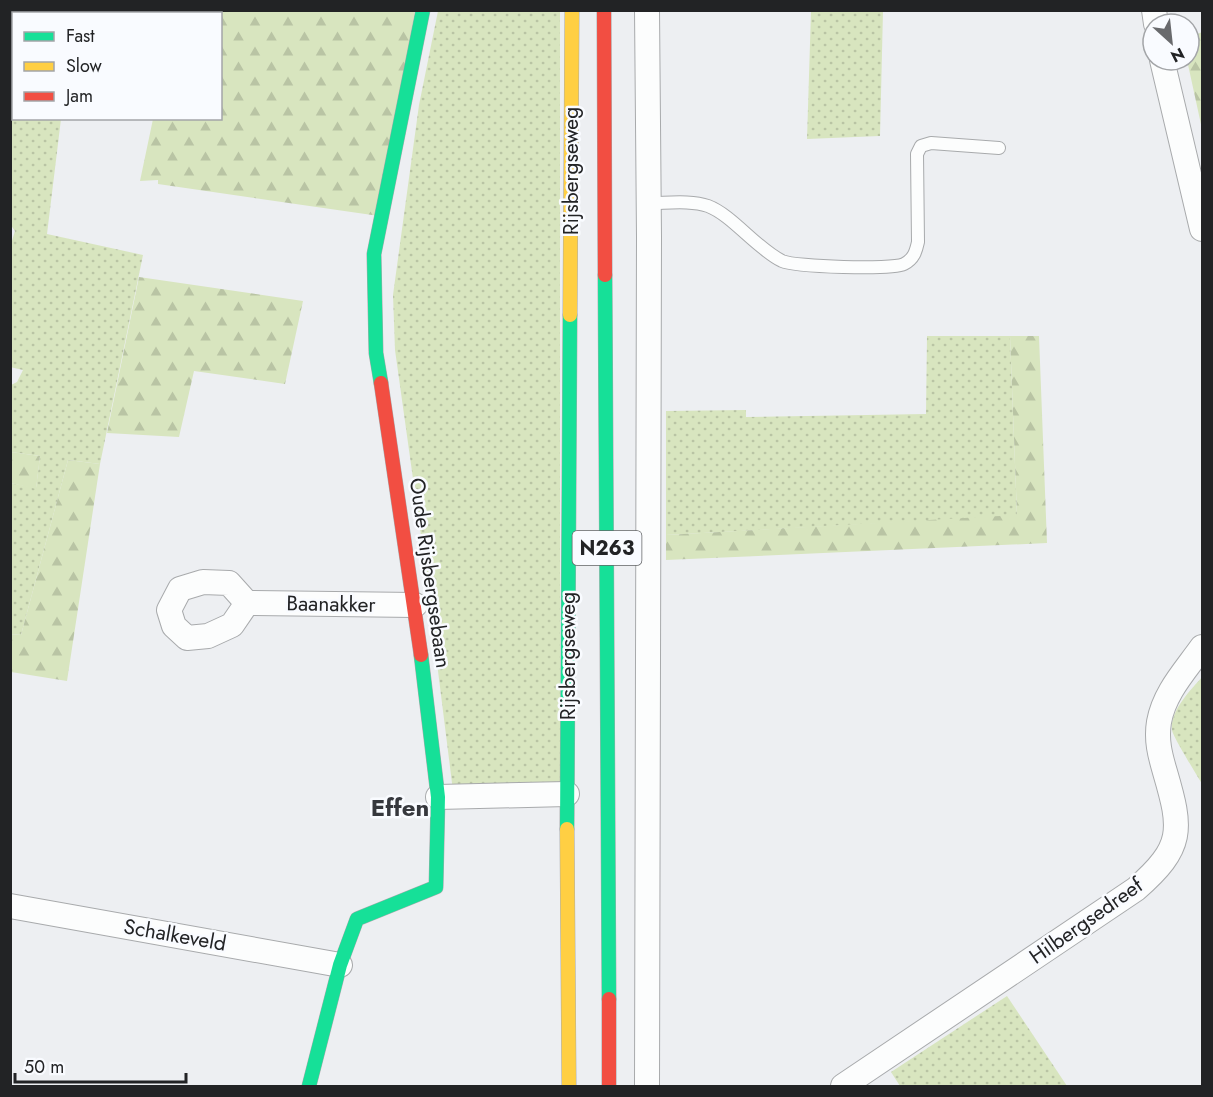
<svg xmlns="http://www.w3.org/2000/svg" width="1213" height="1097" font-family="Jost,sans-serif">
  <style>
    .grass { fill: url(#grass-dots) }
    .forest { fill: url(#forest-firs) }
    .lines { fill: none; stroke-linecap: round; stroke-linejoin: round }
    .lane-casing { stroke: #a8aaac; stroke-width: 14 }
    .street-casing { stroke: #a8aaac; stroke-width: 26 }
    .fast-casing { stroke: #a8aaac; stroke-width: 15 }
    .slow-casing { stroke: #a8aaac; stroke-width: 15 }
    .jam-casing { stroke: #a8aaac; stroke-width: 15 }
    .lane { stroke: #fcfdfd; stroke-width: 12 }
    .street { stroke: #fcfdfd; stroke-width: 24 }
    .fast { stroke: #16e098; stroke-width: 14 }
    .slow { stroke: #ffcf43; stroke-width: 14 }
    .jam { stroke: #f24e42; stroke-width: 14 }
    .labels { text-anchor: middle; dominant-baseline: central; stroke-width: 5; stroke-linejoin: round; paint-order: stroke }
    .shield { fill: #f9fbff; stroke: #626466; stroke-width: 1.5 }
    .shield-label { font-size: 20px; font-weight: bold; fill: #222325 }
    .street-label { font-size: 21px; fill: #222325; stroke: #f9fbff }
    .quarter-label { font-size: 24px; font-weight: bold; fill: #36383d; stroke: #f9fbff }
  </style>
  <defs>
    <pattern id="grass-dots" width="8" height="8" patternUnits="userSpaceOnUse" patternTransform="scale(1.5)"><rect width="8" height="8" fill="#d8e5bf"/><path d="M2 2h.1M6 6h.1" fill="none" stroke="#b9c4a4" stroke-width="1.8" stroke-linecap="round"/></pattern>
    <pattern id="forest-firs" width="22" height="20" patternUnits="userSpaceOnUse" patternTransform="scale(1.5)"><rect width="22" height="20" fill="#d8e5bf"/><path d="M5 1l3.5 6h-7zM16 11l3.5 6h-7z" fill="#b9c4a4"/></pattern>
  </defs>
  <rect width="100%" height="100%" fill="#edeff2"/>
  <g class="grass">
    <path d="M438 11H560V784L453 791 422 543 395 350 393 295 419 105Z"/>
    <path d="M811 11H883L880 136 807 139Z"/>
    <path d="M10 79H13L14 118 61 119 47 234 143 255 100 464 68 460 21 635 11 634V483L36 488 40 456 11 452V385L17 382 23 370 10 367V247L15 231 10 224Z"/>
    <path d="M927 336H1010L1017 516 666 535V411L746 410V417L926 414Z"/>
    <path d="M1202 677V784C1197 775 1173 737 1172 730 1170 710 1191 690 1202 677Z"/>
    <path d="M1007 996 1067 1086H900L891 1072Z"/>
  </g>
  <g class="forest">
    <path d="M177 11H415L379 216 158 184V180L140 181 153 119 220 118V14L176 13Z"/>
    <path d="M1202 32V129L1187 60H1189V38Z"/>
    <path d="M139 277 303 301 285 384 194 371 179 437 107 433Z"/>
    <path d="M1010 336H1039L1047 543 666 560V535L1017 515Z"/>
    <path d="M11 452 40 456 36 489 11 483Z"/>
    <path d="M68 460 100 464 67 681 11 672 10 634 21 635Z"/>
  </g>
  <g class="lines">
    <g class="lane-casing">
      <path id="lane" d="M649 203C668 203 691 200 708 206 732 215 756 248 782 261 795 267 892 270 904 264 914 259 916 251 918 242L917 154 921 146 931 143 999 148"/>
    </g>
    <g class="street-casing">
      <g id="street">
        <path d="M1154 10 1156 24"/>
        <path d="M1162 60 1202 229"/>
        <path d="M247 603 232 625 208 636 187 638 174 626 169 610 180 589 203 582 229 583 247 603 415 605"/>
        <path d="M438 797 567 794"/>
        <path d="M10 906 340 965"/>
        <path d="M647 1086 649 237 647 10"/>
        <path d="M843 1086 1136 889C1184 847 1182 830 1165 772 1160 755 1156 740 1159 722 1164 693 1185 671 1202 647"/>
      </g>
    </g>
    <g class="fast-casing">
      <g id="fast">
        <path d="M605 275 609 999"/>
        <path d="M381 383 376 353 374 254 423 10"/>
        <path d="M567 829 570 315"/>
        <path d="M309 1086 340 965 357 919 436 887 438 797 421 655"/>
      </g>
    </g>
    <g class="slow-casing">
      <g id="slow">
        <path d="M570 315 572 10"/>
        <path d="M567 829 569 1086"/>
      </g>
    </g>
    <g class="jam-casing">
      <g id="jam">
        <path d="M604 10 605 275"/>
        <path d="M381 383 421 655"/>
        <path d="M609 999V1086"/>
      </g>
    </g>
    <use href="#lane" class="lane"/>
    <use href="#street" class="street"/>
    <use href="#fast" class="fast"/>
    <use href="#slow" class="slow"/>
    <use href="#jam" class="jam"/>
  </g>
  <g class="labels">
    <rect class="shield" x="572.5" y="531" width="69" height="34" rx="4.5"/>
    <g class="shield-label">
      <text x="607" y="548">N263</text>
    </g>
    <g class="street-label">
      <text transform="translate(571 171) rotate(-90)">Rijsbergseweg</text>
      <text transform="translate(430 573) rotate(82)">Oude Rijsbergsebaan</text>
      <text transform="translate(331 604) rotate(1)">Baanakker</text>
      <text transform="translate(568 656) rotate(-90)">Rijsbergseweg</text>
      <text transform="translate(1086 921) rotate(-35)">Hilbergsedreef</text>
      <text transform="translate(175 935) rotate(10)">Schalkeveld</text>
    </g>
    <g class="quarter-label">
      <text x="400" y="807">Effen</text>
    </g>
  </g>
  <rect width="1213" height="1097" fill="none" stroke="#222325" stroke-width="24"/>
  <rect x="12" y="12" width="210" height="108" fill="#f9fbff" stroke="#a3a5a8" stroke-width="1.5"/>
  <rect x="24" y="32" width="30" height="9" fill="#16e098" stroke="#a3a5a8" stroke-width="1.5"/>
  <text x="66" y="42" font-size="18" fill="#222325">Fast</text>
  <rect x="24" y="62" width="30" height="9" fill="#ffcf43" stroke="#a3a5a8" stroke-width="1.5"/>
  <text x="66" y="72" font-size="18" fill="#222325">Slow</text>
  <rect x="24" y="92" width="30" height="9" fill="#f24e42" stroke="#a3a5a8" stroke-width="1.5"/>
  <text x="66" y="102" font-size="18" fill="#222325">Jam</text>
  <g transform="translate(1171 42) rotate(153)"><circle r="28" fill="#f9fbff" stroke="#a3a5a8" stroke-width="1.5"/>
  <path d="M0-4.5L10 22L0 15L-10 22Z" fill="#696a6d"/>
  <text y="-9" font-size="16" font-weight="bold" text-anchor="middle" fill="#222325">N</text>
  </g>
  <path d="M15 1073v9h171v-9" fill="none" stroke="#222325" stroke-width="3"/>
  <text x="24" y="1073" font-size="18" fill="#222325" stroke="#f9fbff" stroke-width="4.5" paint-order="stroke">50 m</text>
</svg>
